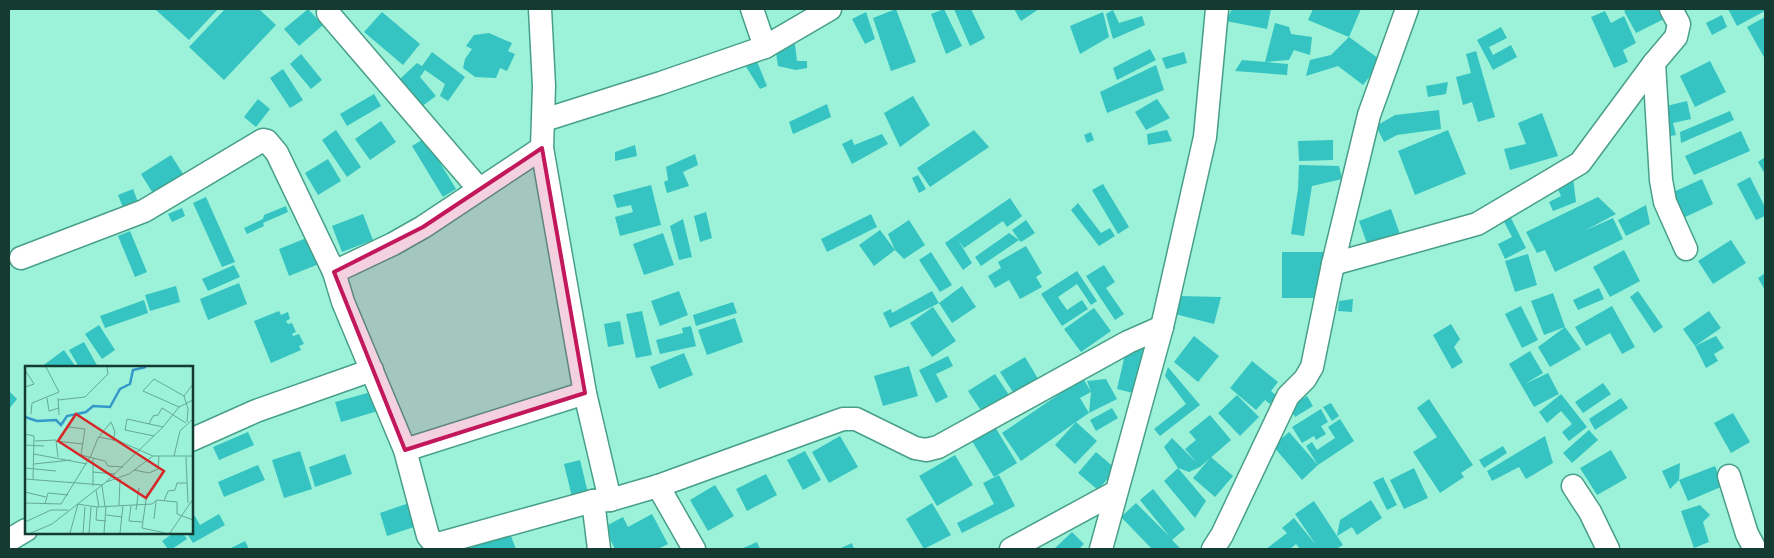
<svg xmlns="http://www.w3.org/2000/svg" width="1774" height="558" font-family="'PT Sans Narrow',sans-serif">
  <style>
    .building { fill: #35c4c2; fill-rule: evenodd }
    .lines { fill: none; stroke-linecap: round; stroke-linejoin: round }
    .minor-casing { stroke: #479f89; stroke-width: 25 }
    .minor { stroke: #fff; stroke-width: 22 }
    .marked { fill: #c2185b; fill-opacity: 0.2; stroke: #c2185b; stroke-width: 4; stroke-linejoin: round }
    .inset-river { fill: none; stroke: #3498c9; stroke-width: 2.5 }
    .inset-road { fill: none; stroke: #65a896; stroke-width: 1 }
    .view { fill: #d62828; fill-opacity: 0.15; stroke: #d62828; stroke-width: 2.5 }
    .inset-edge { fill: none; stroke: #153a31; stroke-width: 2.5 }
  </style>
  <rect width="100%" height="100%" fill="#9bf2d9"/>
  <g class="building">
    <path d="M155 9H218L189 40Z"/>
    <path d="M225 9H259L276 25 224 80 189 47Z"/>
    <path d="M308 9 323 25 299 46 284 29Z"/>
    <path d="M896 9 916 62 891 71 873 18Z"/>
    <path d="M944 9 962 46 946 54 931 14Z"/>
    <path d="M954 9H971L985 38 970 46Z"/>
    <path d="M1014 9H1039L1021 21Z"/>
    <path d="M1232 9H1271L1267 29 1226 21Z"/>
    <path d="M1313 9H1361L1349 37 1308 20Z"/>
    <path d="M1628 9H1663L1668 17 1636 33 1624 11Z"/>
    <path d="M1728 9H1764L1765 11 1737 26Z"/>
    <path d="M1113 10 1119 23 1142 16 1145 25 1113 39 1106 14Z"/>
    <path d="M1605 11 1611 23 1624 16 1636 43 1623 50 1628 62 1614 68 1591 17Z"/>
    <path d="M382 12 420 44 403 65 364 32Z"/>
    <path d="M866 12 875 39 865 44 852 19Z"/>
    <path d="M1103 12 1109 37 1080 54 1070 26Z"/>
    <path d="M1722 15 1727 27 1712 35 1706 23Z"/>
    <path d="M1765 17V59L1747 27Z"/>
    <path d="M1275 23 1289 27 1291 34 1312 37 1310 55 1294 50 1289 60 1265 62Z"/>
    <path d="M1501 27 1507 38 1489 47 1493 55 1511 45 1517 57 1493 70 1477 40Z"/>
    <path d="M489 33 512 43 508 51 515 54 507 71 500 68 496 78 475 77 463 68 465 59 472 49 466 46 474 35Z"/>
    <path d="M1349 37 1382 61 1363 85 1338 66 1306 76 1310 60 1331 55Z"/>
    <path d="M795 44 797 61H807V68L796 70 778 66 776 53Z"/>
    <path d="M1150 49 1156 60 1117 80 1113 68Z"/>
    <path d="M1476 51 1495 117 1478 122 1472 102 1463 105 1456 77 1471 73 1466 54Z"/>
    <path d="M432 52 465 77 448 101 440 96 445 84 425 70 420 77 436 96 421 107 400 79 417 63 422 66Z"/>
    <path d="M1184 52 1187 63 1166 69 1162 58Z"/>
    <path d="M301 54 322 80 311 89 290 64Z"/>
    <path d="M756 59 767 86 760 89 745 65Z"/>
    <path d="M1242 60 1288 64 1287 75 1235 71Z"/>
    <path d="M1710 61 1726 92 1695 107 1680 76Z"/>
    <path d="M1156 65 1164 90 1107 113 1100 92Z"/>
    <path d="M283 69 303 100 290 108 270 78Z"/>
    <path d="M1448 82 1446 94 1428 97 1426 86Z"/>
    <path d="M374 94 381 106 347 126 340 114Z"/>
    <path d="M913 96 930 125 900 147 884 113Z"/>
    <path d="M258 99 270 109 256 127 244 117Z"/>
    <path d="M1157 99 1170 118 1146 130 1135 112Z"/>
    <path d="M1687 101 1691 119 1673 123 1676 135 1665 137 1658 108Z"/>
    <path d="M827 104 831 117 793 134 789 122Z"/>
    <path d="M1439 110 1441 129 1397 135 1384 142 1376 126 1395 115Z"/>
    <path d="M1730 111 1734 120 1681 143 1680 132Z"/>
    <path d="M1542 113 1558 156 1510 170 1504 149 1526 144 1518 123Z"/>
    <path d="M381 121 396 142 370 160 355 139Z"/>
    <path d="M336 130 361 167 347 177 322 140Z"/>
    <path d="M974 130 989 147 930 187 917 168Z"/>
    <path d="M1167 130 1172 141 1148 145 1147 134Z"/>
    <path d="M1448 130 1466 174 1415 195 1398 151Z"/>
    <path d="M1741 131 1750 151 1694 175 1685 156Z"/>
    <path d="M1091 132 1094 140 1087 143 1084 135Z"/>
    <path d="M882 134 888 144 852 164 842 144 852 139 854 145Z"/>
    <path d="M425 138 456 189 443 197 412 146Z"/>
    <path d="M1333 140V160L1299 161 1298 141Z"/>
    <path d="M635 145 637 156 615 161V152Z"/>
    <path d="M695 154 698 165 683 172 689 186 667 193 664 182 668 180 666 167Z"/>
    <path d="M171 155 187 180 157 200 141 174Z"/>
    <path d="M1765 157V174L1758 162Z"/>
    <path d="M328 159 341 181 318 195 305 173Z"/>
    <path d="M1299 165 1339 166 1342 179 1312 186 1304 236 1291 234 1298 189Z"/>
    <path d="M918 175 926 189 919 193 912 178Z"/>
    <path d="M1750 177 1765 207V216L1756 220 1737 184Z"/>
    <path d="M1573 178 1576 202 1553 211 1549 202 1561 196 1556 185Z"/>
    <path d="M1702 179 1713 204 1681 219 1669 194Z"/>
    <path d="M1103 184 1129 227 1118 234 1092 190Z"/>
    <path d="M651 185 661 225 620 236 615 217 633 212 631 205 617 208 613 195Z"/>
    <path d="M133 189 141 210 126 215 118 195Z"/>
    <path d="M206 197 235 262 222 267 193 203Z"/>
    <path d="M1598 197 1616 214 1584 231 1613 218 1623 239 1555 272 1545 250 1537 253 1526 232Z"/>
    <path d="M1010 198 1022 216 1007 227 1003 221 964 248 958 240 972 263 963 270 945 243Z"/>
    <path d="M1078 203 1101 233 1110 228 1115 236 1099 246 1071 210Z"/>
    <path d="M1646 205 1650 224 1626 236 1618 220Z"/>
    <path d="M286 206 288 212 263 223 264 226 247 234 244 228 263 219 264 215Z"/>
    <path d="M182 208 185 216 172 222 168 214Z"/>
    <path d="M1391 209 1401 237 1369 249 1359 221Z"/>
    <path d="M706 212 712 238 700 242 694 216Z"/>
    <path d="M363 214 373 240 342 252 332 226Z"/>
    <path d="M871 214 877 227 827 252 821 239Z"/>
    <path d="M1509 214 1526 248 1505 259 1498 244 1512 237 1502 218Z"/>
    <path d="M683 219 692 257 679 260 670 226Z"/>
    <path d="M909 220 925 245 904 259 895 250 888 234Z"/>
    <path d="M1026 220 1035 233 1021 242 1019 240 981 266 975 257 1009 233 1019 240 1012 230Z"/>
    <path d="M880 230 895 250 874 266 859 245Z"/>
    <path d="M130 231 147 272 135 277 118 236Z"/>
    <path d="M663 233 674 265 644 275 633 244Z"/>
    <path d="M314 235 324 262 289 276 279 249Z"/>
    <path d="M1731 240 1746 263 1713 284 1698 261Z"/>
    <path d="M1026 246 1042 273 1036 277 1042 287 1020 299 1009 280 995 288 988 276 1001 268 998 262Z"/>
    <path d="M1624 250 1640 281 1610 297 1593 267Z"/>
    <path d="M931 252 952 285 940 292 919 260Z"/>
    <path d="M1282 252H1326L1314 298H1282Z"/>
    <path d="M1528 254 1537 285 1515 292 1505 261Z"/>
    <path d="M234 265 240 277 208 291 202 279Z"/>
    <path d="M1104 265 1115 282 1106 288 1124 314 1115 320 1086 276Z"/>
    <path d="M1077 271 1097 301 1091 305 1077 284 1058 297 1067 310 1082 300 1088 309 1062 326 1041 294Z"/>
    <path d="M1765 273V290L1758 278Z"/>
    <path d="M239 283 247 304 208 320 200 299Z"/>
    <path d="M176 286 180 302 150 311 145 295Z"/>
    <path d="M962 286 976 307 952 323 939 303Z"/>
    <path d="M1599 288 1604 299 1578 310 1573 300Z"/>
    <path d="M679 291 688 315 660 326 651 301Z"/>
    <path d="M932 291 939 303 890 328 883 313 891 309 892 313Z"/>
    <path d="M1638 291 1663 327 1654 333 1630 297Z"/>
    <path d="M1553 293 1565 327 1581 349 1550 367 1538 347 1565 327 1544 335 1531 301Z"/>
    <path d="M1180 296 1221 297 1214 324 1175 314Z"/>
    <path d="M1353 299 1352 312 1338 311 1339 301Z"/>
    <path d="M144 300 148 313 105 328 100 316Z"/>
    <path d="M733 302 737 313 696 326 693 315Z"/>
    <path d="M1521 306 1538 340 1522 348 1505 314Z"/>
    <path d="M1612 306 1635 347 1622 354 1610 333 1586 346 1575 327Z"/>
    <path d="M933 307 956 341 932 357 910 323Z"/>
    <path d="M1094 308 1111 331 1081 352 1064 329Z"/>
    <path d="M279 311 281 315 288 312 290 319 286 321 288 324 292 323 296 332 292 334 293 336 299 334 304 344 299 346 301 350 271 363 254 321Z"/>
    <path d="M642 311 652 355 636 358 626 314Z"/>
    <path d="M1709 311 1721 328 1695 346 1716 336 1724 348 1714 354 1718 361 1706 368 1695 346 1683 329Z"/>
    <path d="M735 318 743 342 707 355 698 330Z"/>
    <path d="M620 321 624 344 608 347 604 324Z"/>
    <path d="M1451 324 1460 339 1454 347 1463 362 1452 369 1433 335Z"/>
    <path d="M99 325 115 350 102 359 85 334Z"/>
    <path d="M691 326 696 346 660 354 656 340 683 333 682 328Z"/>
    <path d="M1194 336 1219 356 1198 382 1174 362Z"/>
    <path d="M84 342 98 367H79L69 350Z"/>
    <path d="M1128 342 1144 345 1133 393 1117 389Z"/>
    <path d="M64 350 76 367H41Z"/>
    <path d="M1530 351 1543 373 1525 384 1548 373 1559 394 1534 407 1509 364Z"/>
    <path d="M684 353 693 375 659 389 650 367Z"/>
    <path d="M948 356 953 366 936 374 948 397 936 403 919 370Z"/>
    <path d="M1025 357 1040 382 1016 397 1000 372Z"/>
    <path d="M1252 361 1278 382 1271 391 1277 396 1270 404 1265 400 1256 410 1230 388Z"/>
    <path d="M909 366 918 396 883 406 874 376Z"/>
    <path d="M1168 367 1200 405 1160 436 1154 429 1186 404 1165 376Z"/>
    <path d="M995 374 1013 401 986 418 968 391Z"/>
    <path d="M1083 378 1091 392 1087 381 1106 379 1117 399 1089 413 1076 422 1097 441 1075 464 1055 445 1076 422 1021 461 1002 433ZM1091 392 1089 413 1080 398Z"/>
    <path d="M1603 383 1611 394 1583 413 1575 402Z"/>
    <path d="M9 391 17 399 9 409Z"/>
    <path d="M375 391 381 410 341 422 335 402Z"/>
    <path d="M1561 394 1587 427 1569 441 1562 432 1572 424 1561 411 1547 423 1539 412Z"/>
    <path d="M1237 395 1259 417 1240 436 1218 413Z"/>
    <path d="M1307 396 1313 406 1295 417 1289 407Z"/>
    <path d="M1621 398 1628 408 1595 430 1589 419Z"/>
    <path d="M1429 399 1473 465 1461 473 1464 477 1440 493 1413 452 1437 437 1417 408Z"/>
    <path d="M1331 403 1339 416 1332 421 1323 407Z"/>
    <path d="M1112 408 1118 418 1096 431 1090 420Z"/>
    <path d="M1321 409 1328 422 1321 426 1326 434 1316 440 1314 436 1302 443 1292 427Z"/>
    <path d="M1733 413 1750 442 1731 453 1714 423Z"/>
    <path d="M1210 415 1231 440 1200 467 1189 472 1178 468 1206 501 1195 518 1164 481 1178 468 1164 447 1172 438 1197 463 1185 449 1196 440 1189 432Z"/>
    <path d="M1340 419 1354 441 1318 465 1302 480 1273 446 1289 432 1318 465 1306 446 1312 442 1317 450 1335 438 1328 427Z"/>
    <path d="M995 427 1017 463 994 477 972 441Z"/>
    <path d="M1589 430 1598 440 1572 463 1563 453Z"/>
    <path d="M248 432 254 445 219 460 213 447Z"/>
    <path d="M840 436 858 467 829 483 812 452Z"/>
    <path d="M1545 436 1553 463 1526 479 1519 467 1492 481 1487 471Z"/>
    <path d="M1503 446 1507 453 1484 468 1479 460Z"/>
    <path d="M1611 450 1627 478 1597 495 1580 468Z"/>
    <path d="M300 451 312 489 284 498 272 460Z"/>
    <path d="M805 451 821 480 803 490 787 460Z"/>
    <path d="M1096 452 1116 469 1098 490 1078 473Z"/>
    <path d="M345 454 352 474 315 487 309 467Z"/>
    <path d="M955 455 973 485 937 506 919 476Z"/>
    <path d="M1211 457 1233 476 1215 497 1193 478Z"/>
    <path d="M580 460 588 493 572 497 564 464Z"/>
    <path d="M1680 463 1679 480 1670 489 1662 471Z"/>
    <path d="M258 465 265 480 224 497 218 482Z"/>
    <path d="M1715 466 1723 486 1688 501 1679 480Z"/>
    <path d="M1414 468 1428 498 1404 509 1390 480Z"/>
    <path d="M766 474 777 495 747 511 736 489Z"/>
    <path d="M999 475 1015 506 962 533 957 523 994 504 983 483Z"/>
    <path d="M1383 477 1397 505 1387 510 1373 482Z"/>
    <path d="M715 485 734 516 708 531 690 500Z"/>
    <path d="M1153 489 1185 529 1172 540 1181 549H1152L1121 517 1136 503 1170 537 1140 500Z"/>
    <path d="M1371 500 1382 518 1357 535 1352 527 1337 536 1343 545 1336 549H1300L1296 544 1290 549H1266L1287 533 1282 528 1294 518 1316 545 1295 514 1314 501 1337 536 1340 520Z"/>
    <path d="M409 503 417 526 387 536 380 513Z"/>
    <path d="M932 503 951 535 924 549 906 519Z"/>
    <path d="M1700 505 1710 515 1703 522 1709 542 1694 548 1681 511Z"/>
    <path d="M219 514 225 525 193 543 186 532H191V518L195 516 200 525Z"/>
    <path d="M652 514 668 544 658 549H615L604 527 623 517 628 527Z"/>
    <path d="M509 531 516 549H472L471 546Z"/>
    <path d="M175 532H182L187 539 172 549H168L162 541Z"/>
    <path d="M1072 532 1084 544 1079 549H1054Z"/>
    <path d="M245 541 249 549H229Z"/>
    <path d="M757 542 760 549H741Z"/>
    <path d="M852 543 854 549H839Z"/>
  </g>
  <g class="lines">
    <g class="minor-casing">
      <g id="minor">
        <path d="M540 9 544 86 542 148 585 393 610 500"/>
        <path d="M752 9 765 47"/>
        <path d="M328 13 479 189"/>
        <path d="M1654 63 1661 180 1665 202 1686 249"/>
        <path d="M544 120 661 83 765 47 830 9"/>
        <path d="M21 258 144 211 263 140 267 141 277 153 334 272 343 302 405 450 428 536 433 542 441 543 593 501 610 500 658 486 843 419H856L915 448 926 450 938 447 1128 342 1162 327"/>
        <path d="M1333 264 1477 224 1580 163 1654 63 1676 37 1679 24 1671 9"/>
        <path d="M334 272 393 244 423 227 542 148"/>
        <path d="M191 440 256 411 372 370"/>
        <path d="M405 450 585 393"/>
        <path d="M1729 476 1747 534 1755 549"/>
        <path d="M658 486 694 549"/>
        <path d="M1573 486 1590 512 1608 549"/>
        <path d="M593 501 599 549"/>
        <path d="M9 540 26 530"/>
        <path d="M1011 549 1116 492"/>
        <path d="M1101 549 1162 327 1205 137 1217 9"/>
        <path d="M1213 549 1222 535 1288 396 1305 379 1312 367 1333 264 1369 115 1407 9"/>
      </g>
    </g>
    <use href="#minor" class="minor"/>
  </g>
  <path class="marked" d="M542 148 585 393 405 450 334 272 423 227Z"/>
  <g transform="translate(25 366)">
    <rect width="168" height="168" fill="#9bf2d9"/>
    <path class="inset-river" d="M0 51 12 55 31 54 36 59 42 50 61 46 68 40 85 41 95 23 105 18 108 4 121 1"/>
    <path class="inset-road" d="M0 4 9 18 0 21M159 30 168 18M22 32 24 45 34 42M33 32 34 49M33 34 60 31 83 8 82 1M154 41 118 25 129 13 159 30 163 43 162 56M6 48 7 37 34 26 21 1M86 56 90 66 88 75M124 58 128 50 133 49 137 42 161 57M44 61 60 63 56 89 80 95 83 100 98 101M0 68 9 70 8 114M129 70 100 64 102 53 138 61M74 71 94 75 128 90H168M10 75 31 74M0 79 19 80M9 88 62 98M149 90 155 65 168 53M33 91 31 75 58 78M161 91 163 137M65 92 73 72 86 56M9 98 46 94M0 102 31 105M109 104 124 107 133 103 134 90M68 106 90 108M0 113 78 119M81 116 104 108 128 90M68 120V93M77 120 80 140M71 124 74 141M0 126 21 131M122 127 117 162 140 167M139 135 143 125 150 124 152 117H162M0 137 36 138 65 91M20 138 23 127 43 129M52 138 72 141 127 138 132 134 152 136V148L168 154M94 140 95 113M106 140 104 155 117 156M72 141 71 154 81 155M111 144 114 122M81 149 97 151M129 153 131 135M0 156 26 144H43M6 167 27 158 81 116 138 61 154 41 168 34M45 167 53 138M58 167 60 141M64 167 66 141M79 167 81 140M95 167 98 139M145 167 168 133"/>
    <path class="view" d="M51 48 139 105 121 132 33 75Z"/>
    <rect width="168" height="168" class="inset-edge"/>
  </g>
  <rect width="1774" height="558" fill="none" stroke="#153a31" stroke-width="20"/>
</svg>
